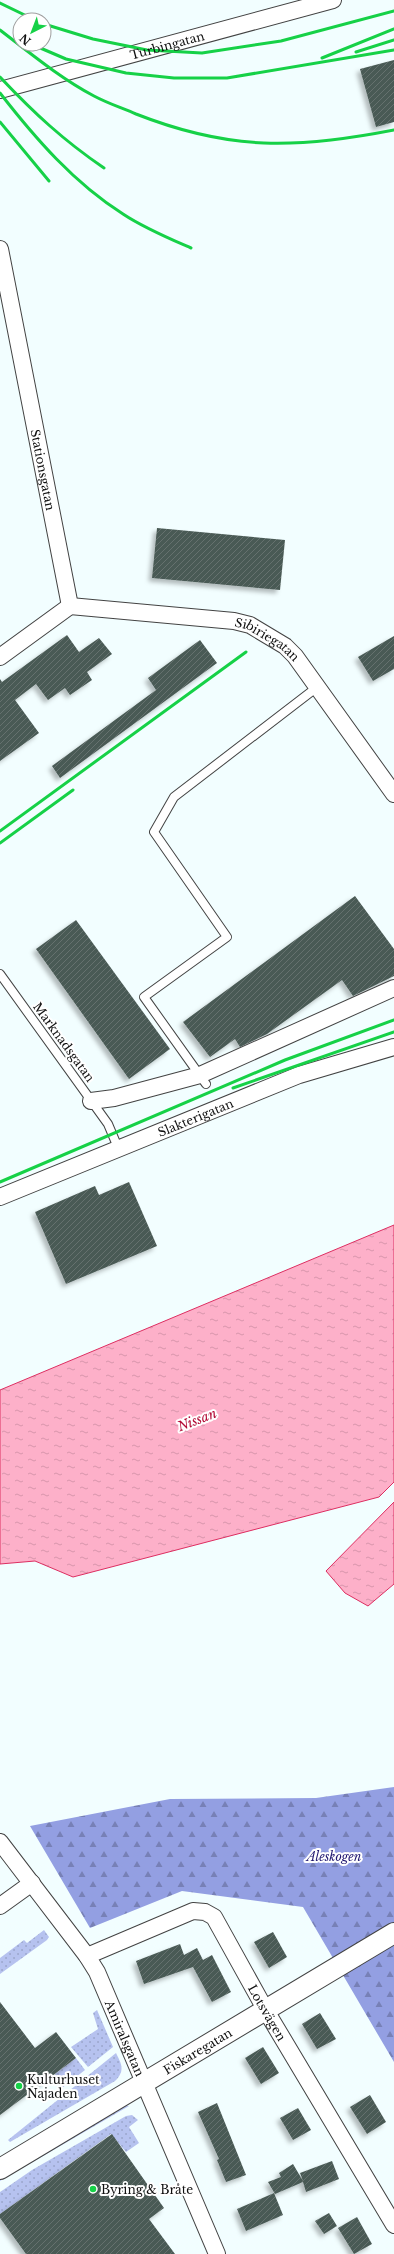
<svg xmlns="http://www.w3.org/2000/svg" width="394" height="2254" font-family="'Libre Baskerville',serif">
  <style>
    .grass { fill: url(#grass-dots) }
    .forest { fill: url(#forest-firs) }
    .water { fill: url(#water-ripples); stroke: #dd2e61 }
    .building { fill: url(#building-hatch); filter: url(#shadow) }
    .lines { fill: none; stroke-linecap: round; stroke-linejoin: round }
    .service-casing { stroke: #434343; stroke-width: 10 }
    .minor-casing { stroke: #434343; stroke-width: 18 }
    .tertiary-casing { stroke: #434343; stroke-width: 22 }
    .service { stroke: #fff; stroke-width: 8 }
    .minor { stroke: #fff; stroke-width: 16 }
    .tertiary { stroke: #fff; stroke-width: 20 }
    .rail { stroke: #16d147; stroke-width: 3 }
    .poi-dot { fill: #16d147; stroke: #fff; stroke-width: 1.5 }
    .labels { text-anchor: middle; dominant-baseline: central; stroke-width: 4; stroke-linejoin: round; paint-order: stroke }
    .street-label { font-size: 12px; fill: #101010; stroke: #fff }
    .park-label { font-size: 12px; font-style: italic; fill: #201770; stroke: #fff }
    .poi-label { font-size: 12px; fill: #101010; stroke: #fff; text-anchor: start }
    .water-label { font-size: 13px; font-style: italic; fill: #b20934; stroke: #fff }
  </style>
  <defs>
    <pattern id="grass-dots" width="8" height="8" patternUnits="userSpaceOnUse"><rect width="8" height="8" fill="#b6c2ef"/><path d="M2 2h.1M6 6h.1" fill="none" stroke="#9ba6cc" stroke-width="1.8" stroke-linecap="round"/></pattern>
    <pattern id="forest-firs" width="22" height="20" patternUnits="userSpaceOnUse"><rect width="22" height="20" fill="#939fe2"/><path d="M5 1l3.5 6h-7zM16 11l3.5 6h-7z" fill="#7780b6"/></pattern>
    <pattern id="water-ripples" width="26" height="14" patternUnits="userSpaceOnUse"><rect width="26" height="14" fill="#fdb0c9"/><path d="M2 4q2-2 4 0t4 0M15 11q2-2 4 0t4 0" fill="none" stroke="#d896ac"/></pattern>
    <pattern id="building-hatch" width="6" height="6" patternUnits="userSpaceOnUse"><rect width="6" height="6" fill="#4a5a55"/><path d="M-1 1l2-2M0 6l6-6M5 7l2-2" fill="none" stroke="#65716e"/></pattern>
    <filter id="shadow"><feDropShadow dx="-3.5" dy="3.5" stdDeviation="2" flood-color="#0004"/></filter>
  </defs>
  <rect width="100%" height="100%" fill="#f2feff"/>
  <g class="grass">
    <path d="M44 1930 49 1937 47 1940 0 1974V1958L24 1940 27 1943Z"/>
    <path d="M97 2010 113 2047 88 2067 71 2047 98 2029 93 2013Z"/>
    <path d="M116 2053C122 2065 125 2071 115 2081L10 2142 8 2140Z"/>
    <path d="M76 2058 85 2070 62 2088 55 2079 57 2077 55 2074Z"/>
    <path d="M125 2105 129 2106 0 2181V2176Z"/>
    <path d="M132 2115 138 2120 129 2127 139 2143 126 2152 111 2134 0 2214V2192L3 2190 32 2170 126 2116Z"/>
  </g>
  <path class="forest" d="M394 1787V2062L303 1907 182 1891 90 1928 30 1826 170 1799 316 1798Z"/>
  <g class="water">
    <path d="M394 1225V1482L379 1497 73 1577 35 1561 0 1564V1390Z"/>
    <path d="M394 1502V1584L368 1606 345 1593 326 1571Z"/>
  </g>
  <g class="building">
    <path d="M394 60V122L376 127 360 69Z"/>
    <path d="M157 528 285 540 280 590 152 578Z"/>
    <path d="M67 635 79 652 99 638 112 654 87 672 92 680 70 695 65 688 48 700 36 684 15 700 39 733 0 761V679L2 682Z"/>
    <path d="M394 636V669L373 681 358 657Z"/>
    <path d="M200 640 217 663 60 778 52 766 156 690 148 678Z"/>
    <path d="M355 896 394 949V976L353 996 342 980 267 1034 240 1047 235 1039 210 1057 183 1022Z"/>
    <path d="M76 920 170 1049 129 1079 36 949Z"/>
    <path d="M129 1182 157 1246 66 1284 35 1212 95 1186 99 1195Z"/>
    <path d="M273 1932 287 1957 269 1968 254 1942Z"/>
    <path d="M180 1944 184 1955 197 1948 203 1960 212 1955 231 1992 212 2002 193 1967 144 1984 136 1961Z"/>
    <path d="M0 2002 35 2048 56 2032 76 2058 0 2115Z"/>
    <path d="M320 2013 336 2039 317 2049 302 2024Z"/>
    <path d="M263 2047 279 2073 261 2084 245 2058Z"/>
    <path d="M370 2095 386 2122 367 2134 350 2107Z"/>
    <path d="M217 2103 246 2175 226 2182 217 2160 219 2159 198 2112Z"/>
    <path d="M298 2108 311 2130 293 2140 280 2118Z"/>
    <path d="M112 2134 164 2208 149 2219 175 2254H26L0 2218V2214Z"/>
    <path d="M332 2161 339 2179 306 2192 303 2182 275 2194 268 2182 281 2177 279 2173 293 2164 303 2181 300 2173Z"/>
    <path d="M274 2193 283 2215 246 2231 237 2209Z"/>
    <path d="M329 2213 337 2226 324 2234 315 2221Z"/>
    <path d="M357 2217 372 2244 354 2254 338 2228Z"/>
  </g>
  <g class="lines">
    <g class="service-casing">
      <g id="service">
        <path d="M0 974 108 1124 119 1150"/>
        <path d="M206 1084 144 997 227 937 154 832 174 797 316 688"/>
      </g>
    </g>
    <g class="minor-casing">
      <g id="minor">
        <path id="s1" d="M0 90 333 0"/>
        <path id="s2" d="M0 249 70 606"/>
        <path id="s3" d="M70 606 234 621 250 625 285 646 295 656 394 794"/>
        <path d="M0 657 70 606"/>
        <path d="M91 1101 114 1098 200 1075 394 988"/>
        <path id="s4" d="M0 1197 299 1075 394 1047"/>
        <path id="s5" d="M0 1842 87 1956 97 1972 217 2254"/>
        <path d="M0 1906 32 1883"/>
        <path id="s6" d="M87 1956 193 1911 205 1912 214 1917 265 2009 394 2225"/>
      </g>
    </g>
    <g class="tertiary-casing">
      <g id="tertiary">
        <path id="s7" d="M0 2169 394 1933"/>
      </g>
    </g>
    <use href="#service" class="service"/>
    <use href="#minor" class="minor"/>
    <use href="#tertiary" class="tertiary"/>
    <g class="rail">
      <path d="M0 3 35 20"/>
      <path d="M44 24 93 39 147 50 202 53 281 41 394 11"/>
      <path d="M0 30C30 53 60 78 94 96 107 103 122 108 136 114 230 151 297 149 394 130"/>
      <path d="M31 44 66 59 126 73 174 78H227L394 50"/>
      <path d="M356 52 394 40"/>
      <path d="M322 58 394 29"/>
      <path d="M0 77C34 113 63 140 104 168"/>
      <path d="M0 93C35 138 74 183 123 214 144 228 168 238 191 248"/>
      <path d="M0 122 49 181"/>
      <path d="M0 831 246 652"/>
      <path d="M0 843 73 790"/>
      <path d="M233 1088 394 1032"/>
      <path d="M0 1182 285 1060 394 1020"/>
    </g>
  </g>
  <g class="poi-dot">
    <circle cx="19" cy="2086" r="4"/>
    <circle cx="93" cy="2189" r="4"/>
  </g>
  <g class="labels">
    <g class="street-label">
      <text stroke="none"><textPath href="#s1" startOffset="173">Turbingatan</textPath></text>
      <text stroke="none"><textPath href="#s2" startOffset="225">Stationsgatan</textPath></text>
      <text stroke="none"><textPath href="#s3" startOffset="203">Sibiriegatan</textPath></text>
      <text transform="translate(64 1042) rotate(54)">Marknadsgatan</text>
      <text stroke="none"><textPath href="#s4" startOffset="211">Slakterigatan</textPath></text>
      <text stroke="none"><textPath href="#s6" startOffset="247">Lotsvägen</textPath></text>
      <text stroke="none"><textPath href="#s5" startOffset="234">Amiralsgatan</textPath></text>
      <text stroke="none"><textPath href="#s7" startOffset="230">Fiskaregatan</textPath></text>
    </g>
    <g class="park-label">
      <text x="334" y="1856">Aleskogen</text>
    </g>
    <g class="poi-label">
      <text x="27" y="2079">Kulturhuset<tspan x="27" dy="14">Najaden</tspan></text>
      <text x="101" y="2189">Byring &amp; Bråte</text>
    </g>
    <g class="water-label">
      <text transform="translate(197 1420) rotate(-21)">Nissan</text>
    </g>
  </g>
  <g transform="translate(32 32) rotate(222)"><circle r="19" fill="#ffffff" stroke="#9f9f9f"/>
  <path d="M0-3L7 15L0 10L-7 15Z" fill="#16d147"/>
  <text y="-6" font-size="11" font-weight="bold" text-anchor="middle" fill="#101010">N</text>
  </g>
</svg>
